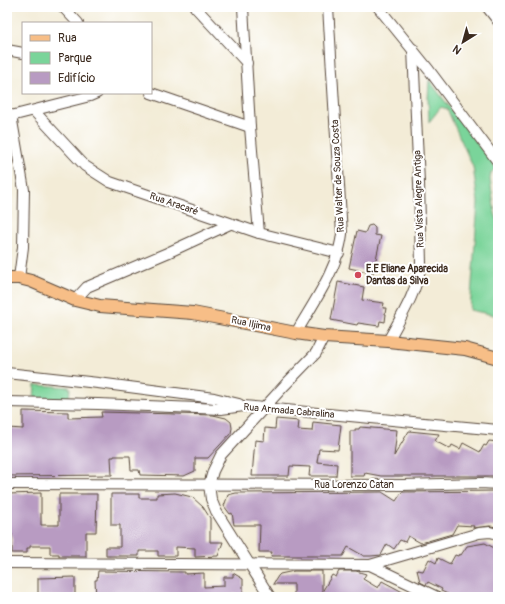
<svg xmlns="http://www.w3.org/2000/svg" width="505" height="604" font-family="Pangolin,sans-serif">
  <style>
    .green { fill: #7ad49a; stroke: #5a7f5c }
    .building { fill: #b89bc2 }
    .lines { fill: none; stroke-linecap: round; stroke-linejoin: round }
    .minor-casing { stroke: #57473a; stroke-width: 12 }
    .major-casing { stroke: #57473a; stroke-width: 14 }
    .minor { stroke: #fff; stroke-width: 10 }
    .major { stroke: #f7be87; stroke-width: 12 }
    .poi-dot { fill: #d1495b; stroke: #fff; stroke-width: 1.5 }
    .labels { text-anchor: middle; dominant-baseline: central; stroke-width: 4; stroke-linejoin: round; paint-order: stroke }
    .street-label { font-size: 10px; fill: #3b2a1e; stroke: #fff }
    .poi-label { font-size: 10px; font-weight: bold; fill: #3b2a1e; stroke: #fff; text-anchor: start }
  </style>
  <rect width="100%" height="100%" fill="#fff"/>
  <filter id="ink" filterUnits="userSpaceOnUse"><feTurbulence type="fractalNoise" baseFrequency=".025" numOctaves="2"/><feDisplacementMap in="SourceGraphic" scale="8" xChannelSelector="R" yChannelSelector="G"/><feConvolveMatrix kernelMatrix="1 2 1 2 8 2 1 2 1" color-interpolation-filters="sRGB"/></filter>
  <filter id="wash" filterUnits="userSpaceOnUse"><feTurbulence type="fractalNoise" baseFrequency=".012" numOctaves="4" result="noise"/><feDisplacementMap in="SourceGraphic" scale="16" xChannelSelector="R" yChannelSelector="G"/><feGaussianBlur stdDeviation="0.9" result="paint"/><feColorMatrix in="noise" values="0 0 0 0 0 0 0 0 0 0 0 0 0 0 0 0 0 1.4 0 .05"/><feComposite in="paint" operator="in"/></filter>
  <g filter="url(#wash)">
    <rect width="100%" height="100%" fill="#f3ecd7"/>
    <g class="green">
      <path d="M429 80 496 168 491 173 490 179 495 213 498 222V316L470 310 478 202 473 167 447 109 441 107 429 122 428 99Z"/>
      <path d="M35 385 70 387 69 401 34 399Z"/>
    </g>
    <g id="blocks">
      <g class="building">
        <path d="M372 225 375 228V235L381 236 373 273 349 268 357 231 365 233 368 226Z"/>
        <path d="M338 282 364 287 362 300 384 303 383 308H386L385 314H386L385 322 380 321 379 326 358 323 357 325 331 320Z"/>
        <path d="M23 411 68 412V418L102 417 101 412 213 415 226 418 231 422 232 428 231 433 208 458H195V471L184 476 140 475 139 470H131L130 456H114V457H111L112 475 7 476V434H8V428L23 429Z"/>
        <path d="M276 419 299 421 298 430 312 431 313 422 341 425 338 450 319 449 317 462 337 464 336 476H309L310 467 290 466 289 476H252L255 440 264 441 265 428 275 429Z"/>
        <path d="M360 427 397 430 394 456 409 431 439 434 435 441 450 449 452 445 460 449 463 443 480 452 484 445 486 446 489 441 498 442V471L496 476H381L365 473 364 476H350V431H355V429H359Z"/>
        <path d="M498 491V527L490 526 473 528 474 526 457 525 452 534 421 543 408 536 405 542 400 540 394 549 387 544 381 555 371 556H364L348 547 343 556H271L272 552H259L260 525H234L232 513 230 514 224 506 228 495 236 493 382 492 396 501 402 492Z"/>
        <path d="M41 493V525H59V494H97L96 532H86V556H59V554H50V546H30V548H27V553H12V534H7V494Z"/>
        <path d="M175 493 192 497 203 507 210 518V542H223L218 556 195 557V548L176 547V556H158V551H139V556H106V547H120V525H111V494H139V498H157V494Z"/>
        <path d="M485 543 498 550V597H454L441 591 442 589 428 582 426 585 420 582 417 570 423 571 429 559 436 563 438 558 450 564 455 555 458 556 459 554 461 555 467 546Z"/>
        <path d="M98 571 185 572V574L204 573V587L224 586V577H233V573L243 579V594H233V597H96L95 580H97Z"/>
        <path d="M294 571H322V592L332 575 336 577 339 571H356L366 574 363 579 378 588 382 581 412 597H294V584H273L278 576 280 574Z"/>
        <path d="M75 577V597L38 596V578Z"/>
      </g>
    </g>
  </g>
  <g filter="url(#ink)">
    <use href="#blocks" fill-opacity="0" stroke="#57473a" stroke-width="1"/>
    <g class="lines">
      <g class="minor-casing">
        <g id="minor">
          <path d="M63 7 78 23"/>
          <path d="M195 7 247 63"/>
          <path d="M243 7 250 127 259 233"/>
          <path d="M378 7 429 70 498 162"/>
          <path d="M487 7 498 21"/>
          <path d="M7 50 23 53"/>
          <path d="M151 93 250 127"/>
          <path d="M34 111 85 166 110 182 259 233 339 253"/>
          <path d="M11 115 24 190 23 247 19 278"/>
          <path d="M7 117 90 96 97 93"/>
          <path d="M75 300 87 287 167 253 230 224"/>
          <path d="M296 333C313 303 338 269 342 234L328 7"/>
          <path d="M388 341C401 317 417 292 421 264L419 183 413 49"/>
          <path d="M7 373 98 383 214 398 239 404"/>
          <path d="M7 402 98 404 221 409 244 406 498 430"/>
          <path d="M7 484 403 485 481 483 498 484"/>
          <path d="M7 563 370 565 437 597"/>
          <path d="M370 565 479 533 490 532 498 534"/>
          <path d="M270 597 216 511 211 499 209 485 213 471 221 455 285 385 316 353 324 337"/>
        </g>
      </g>
      <g class="major-casing">
        <path id="major" d="M7 278H19L31 281 75 300 100 306 193 313 296 333 324 337 388 341 465 349 498 358"/>
      </g>
      <use href="#minor" class="minor"/>
      <use href="#major" class="major"/>
    </g>
  </g>
  <circle class="poi-dot" cx="358" cy="275" r="4"/>
  <g class="labels">
    <g class="street-label">
      <text transform="translate(338 176) rotate(-93)">Rua Walter de Souza Costa</text>
      <text transform="translate(419 199) rotate(-92)">Rua Vista Alegre Antiga</text>
      <text transform="translate(174 204) rotate(19)">Rua Aracaré</text>
      <text transform="translate(251 324) rotate(12)">Rua Iljima</text>
      <text transform="translate(289 411) rotate(5)">Rua Armada Cabralina</text>
      <text x="354" y="485">Rua Lorenzo Catan</text>
    </g>
    <g class="poi-label">
      <text x="366" y="269">E.E Eliane Aparecida<tspan x="366" dy="12">Dantas da Silva</tspan></text>
    </g>
  </g>
  <rect width="505" height="604" fill="none" stroke="#fff" stroke-width="24"/>
  <rect x="22" y="22" width="130" height="72" fill="#ffffff" stroke="#b1aaa5"/>
  <rect x="30" y="35" width="20" height="6" fill="#f7be87" stroke="#b1aaa5"/>
  <text x="58" y="42" font-size="12" fill="#3b2a1e">Rua</text>
  <rect x="30" y="52" width="20" height="12" fill="#7ad49a" stroke="#b1aaa5"/>
  <text x="58" y="62" font-size="12" fill="#3b2a1e">Parque</text>
  <rect x="30" y="72" width="20" height="12" fill="#b89bc2" stroke="#b1aaa5"/>
  <text x="58" y="82" font-size="12" fill="#3b2a1e">Edifício</text>
  <g transform="translate(463 42) rotate(217)" stroke="#ffffff" stroke-width="3" paint-order="stroke">
  <path d="M0-3L7 15L0 10L-7 15Z" fill="#3b2a1e"/>
  <text y="-6" font-size="11" font-weight="bold" text-anchor="middle" fill="#3b2a1e">N</text>
  </g>
</svg>
